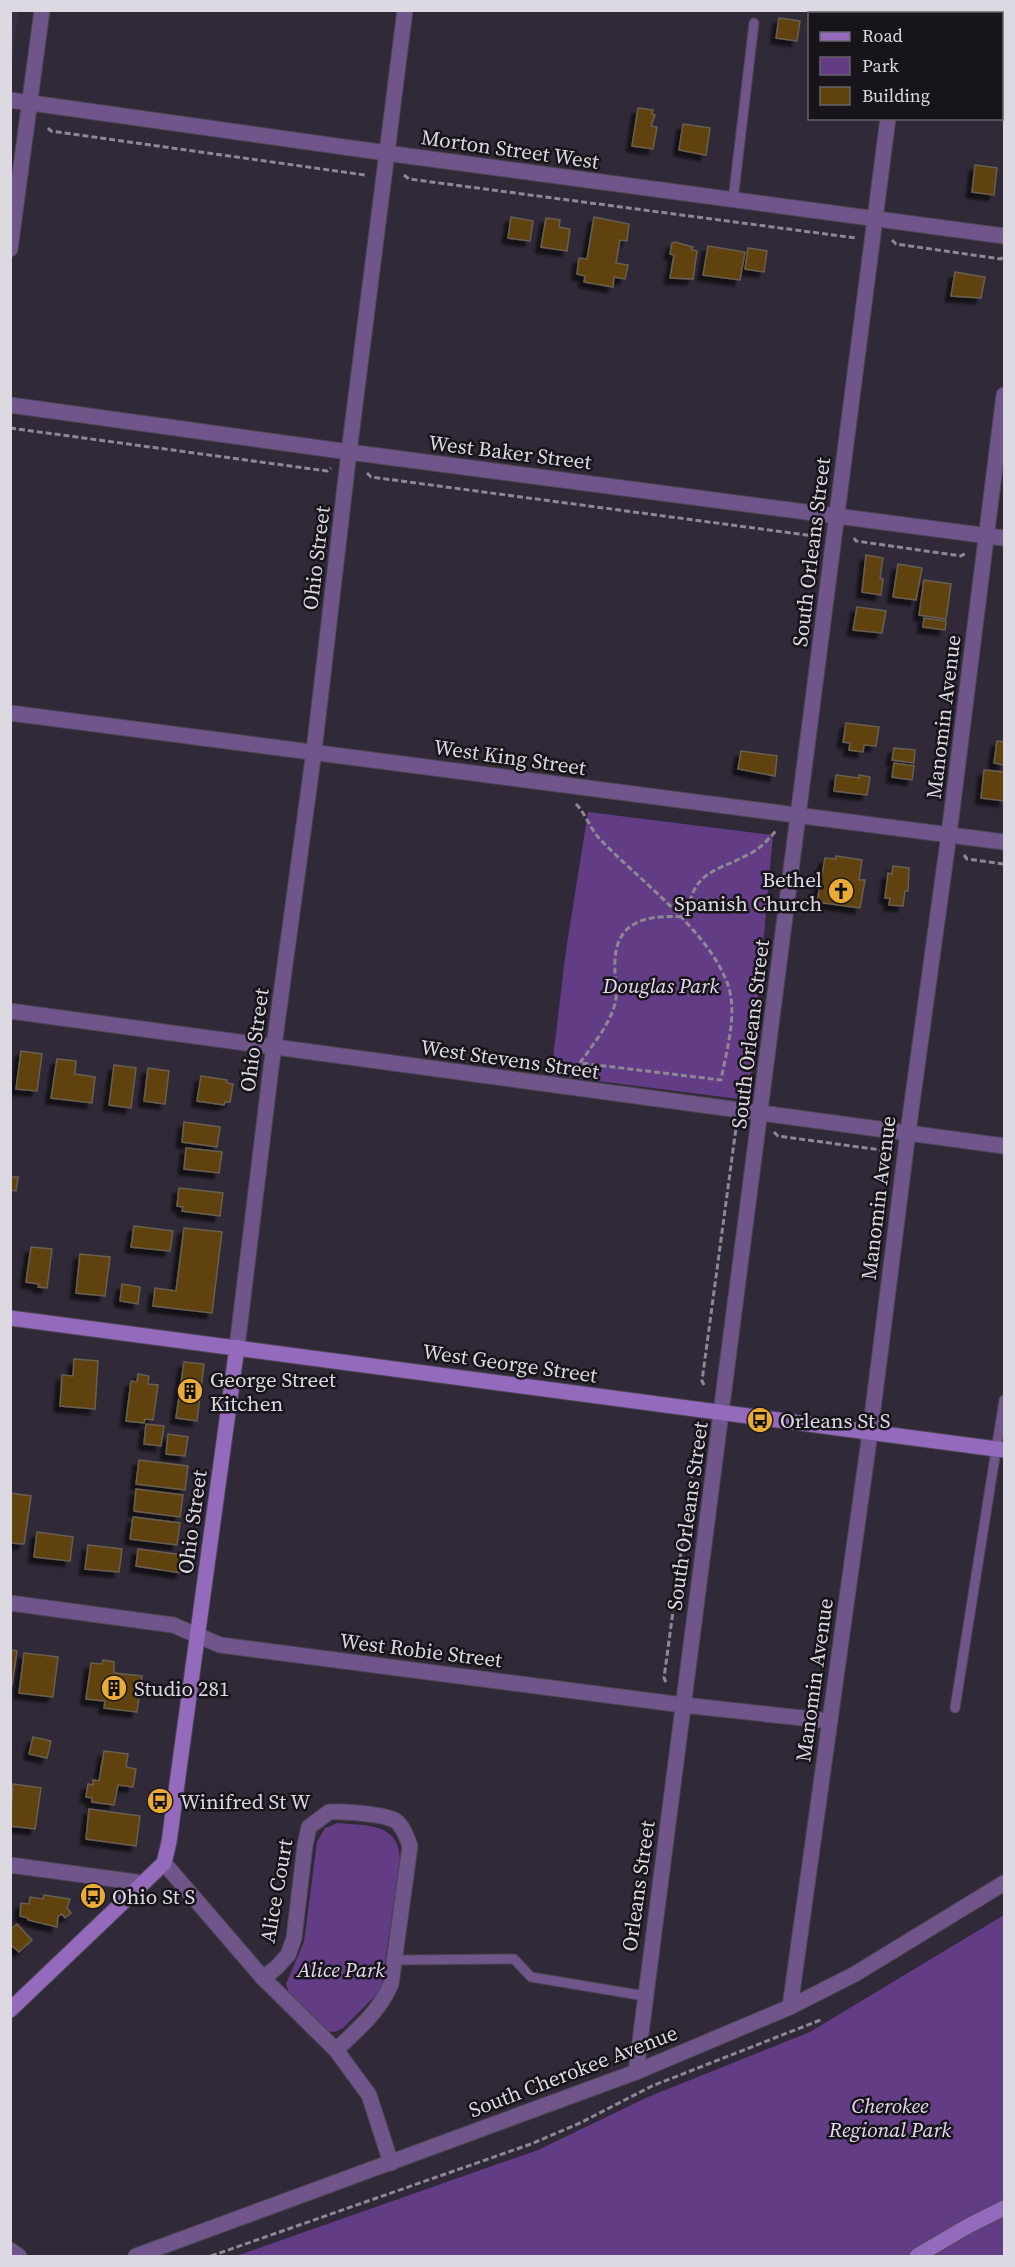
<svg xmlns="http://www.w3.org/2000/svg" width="1015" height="2267" font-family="'Source Serif 4',serif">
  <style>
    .built { fill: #392f43 }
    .green { fill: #633c86 }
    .building { fill: #5e4209; stroke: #695f50; stroke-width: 1.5; filter: url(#shadow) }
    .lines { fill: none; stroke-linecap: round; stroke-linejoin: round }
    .lane-casing { stroke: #4c4653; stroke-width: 11 }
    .street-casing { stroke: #4c4653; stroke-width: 17 }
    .secondary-casing { stroke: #4c4653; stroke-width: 17 }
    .path { stroke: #8d8893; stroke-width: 3; stroke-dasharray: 6 3; stroke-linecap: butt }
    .lane { stroke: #6f5589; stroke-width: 9 }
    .street { stroke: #6f5589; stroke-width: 15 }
    .secondary { stroke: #946abc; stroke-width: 15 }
    .labels { text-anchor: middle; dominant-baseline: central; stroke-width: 5; stroke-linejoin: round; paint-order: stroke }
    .street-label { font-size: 21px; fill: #ddd9e2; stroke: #17141a }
    .poi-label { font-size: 21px; fill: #ddd9e2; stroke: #17141a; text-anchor: start }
    .park-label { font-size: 21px; font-style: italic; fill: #e6dbf2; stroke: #17141a }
  </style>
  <defs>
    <filter id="shadow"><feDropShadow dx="-5.5" dy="5.5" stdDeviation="1.5" flood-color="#0009"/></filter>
  </defs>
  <rect width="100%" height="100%" fill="#302a38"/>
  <path class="built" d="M11 10 18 11 11 74 10 11Z"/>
  <g class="green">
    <path d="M588 812 773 835 750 1091 739 1099 551 1075 566 950Z"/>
    <path d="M338 1823C366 1826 399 1822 400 1860L381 1990 342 2029 334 2032 326 2031 291 1998 286 1984 304 1942 317 1842 325 1828Z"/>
    <path d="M1004 1915V2256H236L538 2150 648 2097 810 2032Z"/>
  </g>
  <g class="building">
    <path d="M844 10H876L875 14H843Z"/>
    <path d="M779 18 800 21 797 41 776 38Z"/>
    <path d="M1002 46H1004V60L1002 59Z"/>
    <path d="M638 108 653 110 652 114 655 115 651 126 657 127 653 149 632 146Z"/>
    <path d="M683 124 710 128 706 155 679 150Z"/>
    <path d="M975 165 997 168 994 195 972 192Z"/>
    <path d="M511 217 533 221 530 241 508 238Z"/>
    <path d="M594 217 629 224 627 241 620 240 616 263 628 265 625 279 614 277 613 287 584 282 585 276 577 274 579 258 587 259Z"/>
    <path d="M546 218 560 220 559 227 570 229 567 251 541 247Z"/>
    <path d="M675 242 693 247 692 250 697 251 693 279 670 278 674 255 670 254 672 243Z"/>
    <path d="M708 246 745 252 740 280 703 275Z"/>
    <path d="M748 248 767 251 764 272 745 269Z"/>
    <path d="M955 272 985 277 981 298 951 296Z"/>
    <path d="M866 555 883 558 880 578 883 579 881 595 862 592Z"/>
    <path d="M898 564 922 568 916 600 893 597Z"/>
    <path d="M924 580 951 584 946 619 919 615Z"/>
    <path d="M857 607 886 611 882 633 853 630Z"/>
    <path d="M924 618 946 621 945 630 923 627Z"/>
    <path d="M846 723 879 727 876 746 864 745 863 752 849 750 850 743 843 742Z"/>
    <path d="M997 741 1004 742V765L994 763Z"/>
    <path d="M894 748 915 750 914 763 892 760Z"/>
    <path d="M741 751 777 756 775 776 738 769Z"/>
    <path d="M894 763 914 766 912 780 892 777Z"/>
    <path d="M984 770 1004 772V801L981 798Z"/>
    <path d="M836 775 859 778V775L870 777 867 795 834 791Z"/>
    <path d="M836 856 862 860 859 880H865L860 908 817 902 825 858 836 859Z"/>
    <path d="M893 866 909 868 908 891H905L903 906 889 905 890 898H885L888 873 892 874Z"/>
    <path d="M21 1051 42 1054 37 1091 16 1089Z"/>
    <path d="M57 1059 76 1061 75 1074 95 1077 92 1103 51 1098Z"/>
    <path d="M114 1065 136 1068 131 1108 109 1105Z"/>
    <path d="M148 1068 169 1071 165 1104 144 1101Z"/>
    <path d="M201 1076 227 1080V1083L233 1084 230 1102H225L224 1105 197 1101Z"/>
    <path d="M184 1122 220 1127 217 1147 182 1142Z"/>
    <path d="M186 1148 222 1152 219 1173 184 1169Z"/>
    <path d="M10 1177H18L16 1191 10 1190Z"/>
    <path d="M179 1188 223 1193 220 1216 182 1211 183 1207 177 1206Z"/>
    <path d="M134 1226 173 1231 170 1251 131 1247Z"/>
    <path d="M184 1228 222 1232 212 1313 153 1306 155 1288 176 1291Z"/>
    <path d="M31 1247 52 1249 47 1288 38 1287 39 1284 26 1282Z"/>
    <path d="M80 1254 110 1257 105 1296 76 1293Z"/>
    <path d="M122 1284 140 1287 138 1304 120 1301Z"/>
    <path d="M74 1359 98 1361 95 1409 60 1406 62 1375 73 1376Z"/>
    <path d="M184 1362 204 1364 197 1421 176 1418Z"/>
    <path d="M138 1374 149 1376 148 1384 158 1385 153 1420 145 1419 144 1423 126 1421 131 1381 137 1382Z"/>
    <path d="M146 1424 164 1426 161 1446 144 1444Z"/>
    <path d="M168 1434 188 1437 185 1456 166 1454Z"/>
    <path d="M139 1460 188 1466 185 1490 136 1484Z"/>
    <path d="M136 1489 183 1495 180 1517 134 1511Z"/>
    <path d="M10 1493 31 1496 24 1544 10 1543Z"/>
    <path d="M133 1517 180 1523 177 1545 130 1539Z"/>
    <path d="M37 1532 73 1537 70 1561 34 1557Z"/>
    <path d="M88 1545 122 1549 119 1572 85 1569Z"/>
    <path d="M138 1549 183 1555 181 1573 136 1566Z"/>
    <path d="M10 1650 17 1651 12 1685H10Z"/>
    <path d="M24 1653 58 1657 53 1697 19 1693Z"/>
    <path d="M103 1660 114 1662V1673L142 1676 137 1712 104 1708 105 1701 86 1699 91 1663 102 1664Z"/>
    <path d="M33 1737 51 1741 47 1758 29 1754Z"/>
    <path d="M104 1751 128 1754 126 1767 136 1769 133 1787 118 1785 114 1805 92 1802V1798L86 1797 88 1784 93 1785V1780L99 1781Z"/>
    <path d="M13 1784 41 1788 35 1829 10 1826Z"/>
    <path d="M89 1809 140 1816 136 1846 86 1839Z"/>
    <path d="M44 1895 70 1899 67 1908 71 1913 65 1918 62 1914 58 1916 57 1927 28 1920V1918L20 1916 21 1903 29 1904 30 1897 43 1899Z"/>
    <path d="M17 1924 32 1940 19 1952 10 1944V1930Z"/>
  </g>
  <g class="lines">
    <g class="lane-casing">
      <g id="lane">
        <path d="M733 200 754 23"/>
        <path d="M955 1708 1004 1400"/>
        <path d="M395 1960 514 1959 531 1977 645 1996"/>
      </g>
    </g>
    <g class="street-casing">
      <g id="street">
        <path d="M901 14 902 10"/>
        <path d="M10 100 408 156 1004 236"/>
        <path d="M10 249 42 10"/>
        <path d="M10 405 349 452 1004 538"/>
        <path d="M10 713 1004 842"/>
        <path d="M10 1011 1004 1146"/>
        <path d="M237 1347 271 1068 314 751 349 452 405 10"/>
        <path d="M10 1603 173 1625 220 1645 683 1705 830 1721"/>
        <path d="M164 1863 263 1978 336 2050 369 2095 391 2163"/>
        <path d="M10 1865 143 1883"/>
        <path d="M263 1978 276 1968 288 1955 294 1938 305 1845 309 1827 329 1812C343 1811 385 1814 396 1821 403 1826 407 1838 410 1846L391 1984C379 2012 358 2029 336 2050"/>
        <path d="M790 2007 870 1433 908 1132 949 834 1004 395"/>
        <path d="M636 2072 888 118"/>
        <path d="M10 2250 19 2256"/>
        <path d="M136 2256 636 2072 790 2007 855 1974 1004 1883"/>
      </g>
    </g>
    <g class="secondary-casing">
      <g id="secondary">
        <path d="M10 1318 1004 1450"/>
        <path d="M10 2010 164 1863 169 1842 237 1347"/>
        <path d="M917 2256 968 2226 1004 2208"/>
      </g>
    </g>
    <g class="path">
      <path d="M48 128 51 131 365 175"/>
      <path d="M404 175 409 179 856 238"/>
      <path d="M892 240 896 244 1001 259 1004 256"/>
      <path d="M10 428 327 471 331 468"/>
      <path d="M367 473 371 477 814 536 818 533"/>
      <path d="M854 538 856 541 961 556 966 553"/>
      <path d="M576 804C585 813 590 828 599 838 638 880 708 929 728 985 738 1014 726 1052 721 1080L580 1063C593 1044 613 1021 616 998 617 986 614 973 615 960 617 917 653 915 687 917 693 868 716 873 753 852 762 847 770 837 777 830"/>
      <path d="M964 855 967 859 1004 864"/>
      <path d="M774 1132 778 1136 881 1150"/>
      <path d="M704 1385 702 1381 736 1128 738 1127"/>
      <path d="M666 1682 664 1678 698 1426"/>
      <path d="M211 2256 531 2144 580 2123 652 2086 823 2019"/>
    </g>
    <use href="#lane" class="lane"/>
    <use href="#street" class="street"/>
    <use href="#secondary" class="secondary"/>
  </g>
  <defs>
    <g id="church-disc" transform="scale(1.35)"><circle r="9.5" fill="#e8ab37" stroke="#17141a"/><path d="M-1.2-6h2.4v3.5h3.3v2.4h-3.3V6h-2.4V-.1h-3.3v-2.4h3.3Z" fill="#111"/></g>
    <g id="building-disc" transform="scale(1.35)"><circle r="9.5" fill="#e8ab37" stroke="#17141a"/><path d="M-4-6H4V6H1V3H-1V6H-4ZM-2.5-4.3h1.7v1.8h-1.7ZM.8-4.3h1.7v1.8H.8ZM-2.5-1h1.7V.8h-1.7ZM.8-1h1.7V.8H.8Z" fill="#111"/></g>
    <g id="bus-disc" transform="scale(1.35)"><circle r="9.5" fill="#e8ab37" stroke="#17141a"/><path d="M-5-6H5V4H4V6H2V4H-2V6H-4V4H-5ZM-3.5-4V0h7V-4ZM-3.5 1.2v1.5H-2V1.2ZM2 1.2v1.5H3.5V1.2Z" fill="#111"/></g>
  </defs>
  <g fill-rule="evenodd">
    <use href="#church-disc" x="841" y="891"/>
    <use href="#building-disc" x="190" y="1391"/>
    <use href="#bus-disc" x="760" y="1420"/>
    <use href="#building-disc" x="114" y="1688"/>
    <use href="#bus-disc" x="160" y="1801"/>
    <use href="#bus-disc" x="93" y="1896"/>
  </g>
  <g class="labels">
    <g class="street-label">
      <text transform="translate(510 149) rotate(8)">Morton Street West</text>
      <text transform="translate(510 452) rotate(7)">West Baker Street</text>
      <text transform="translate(811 552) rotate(-83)">South Orleans Street</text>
      <text transform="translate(316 558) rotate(-83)">Ohio Street</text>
      <text transform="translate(943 717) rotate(-83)">Manomin Avenue</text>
      <text transform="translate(510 757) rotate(8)">West King Street</text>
      <text transform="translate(750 1034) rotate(-83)">South Orleans Street</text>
      <text transform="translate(254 1040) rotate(-82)">Ohio Street</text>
      <text transform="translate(510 1059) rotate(8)">West Stevens Street</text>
      <text transform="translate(878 1198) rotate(-83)">Manomin Avenue</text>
      <text transform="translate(510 1363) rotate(8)">West George Street</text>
      <text transform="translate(687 1516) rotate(-82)">South Orleans Street</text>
      <text transform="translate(192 1522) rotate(-82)">Ohio Street</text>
      <text transform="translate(421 1650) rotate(7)">West Robie Street</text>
      <text transform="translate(814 1680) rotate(-82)">Manomin Avenue</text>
      <text transform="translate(638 1886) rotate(-82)">Orleans Street</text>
      <text transform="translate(276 1891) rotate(-80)">Alice Court</text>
      <text transform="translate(573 2071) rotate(-21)">South Cherokee Avenue</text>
    </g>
    <g class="poi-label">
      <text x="822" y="879" text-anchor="end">Bethel<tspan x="822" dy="24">Spanish Church</tspan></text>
      <text x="210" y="1379">George Street<tspan x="210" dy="24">Kitchen</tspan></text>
      <text x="780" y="1420">Orleans St S</text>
      <text x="134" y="1688">Studio 281</text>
      <text x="180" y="1801">Winifred St W</text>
      <text x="112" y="1896">Ohio St S</text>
    </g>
    <g class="park-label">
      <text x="661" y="985">Douglas Park</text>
      <text x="341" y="1969">Alice Park</text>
      <text x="890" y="2105">Cherokee<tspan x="890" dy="24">Regional Park</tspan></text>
    </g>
  </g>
  <rect width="1015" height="2267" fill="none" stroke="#ddd9e2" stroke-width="24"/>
  <rect x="808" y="12" width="195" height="108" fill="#17141a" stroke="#66636a" stroke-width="1.5"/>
  <rect x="820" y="32" width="30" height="9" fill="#946abc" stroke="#66636a" stroke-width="1.5"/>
  <text x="862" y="42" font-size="18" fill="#ddd9e2">Road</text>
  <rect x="820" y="57" width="30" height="18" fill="#633c86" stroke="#66636a" stroke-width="1.5"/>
  <text x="862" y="72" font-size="18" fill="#ddd9e2">Park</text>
  <rect x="820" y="87" width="30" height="18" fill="#5e4209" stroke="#66636a" stroke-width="1.5"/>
  <text x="862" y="102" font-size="18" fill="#ddd9e2">Building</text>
</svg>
